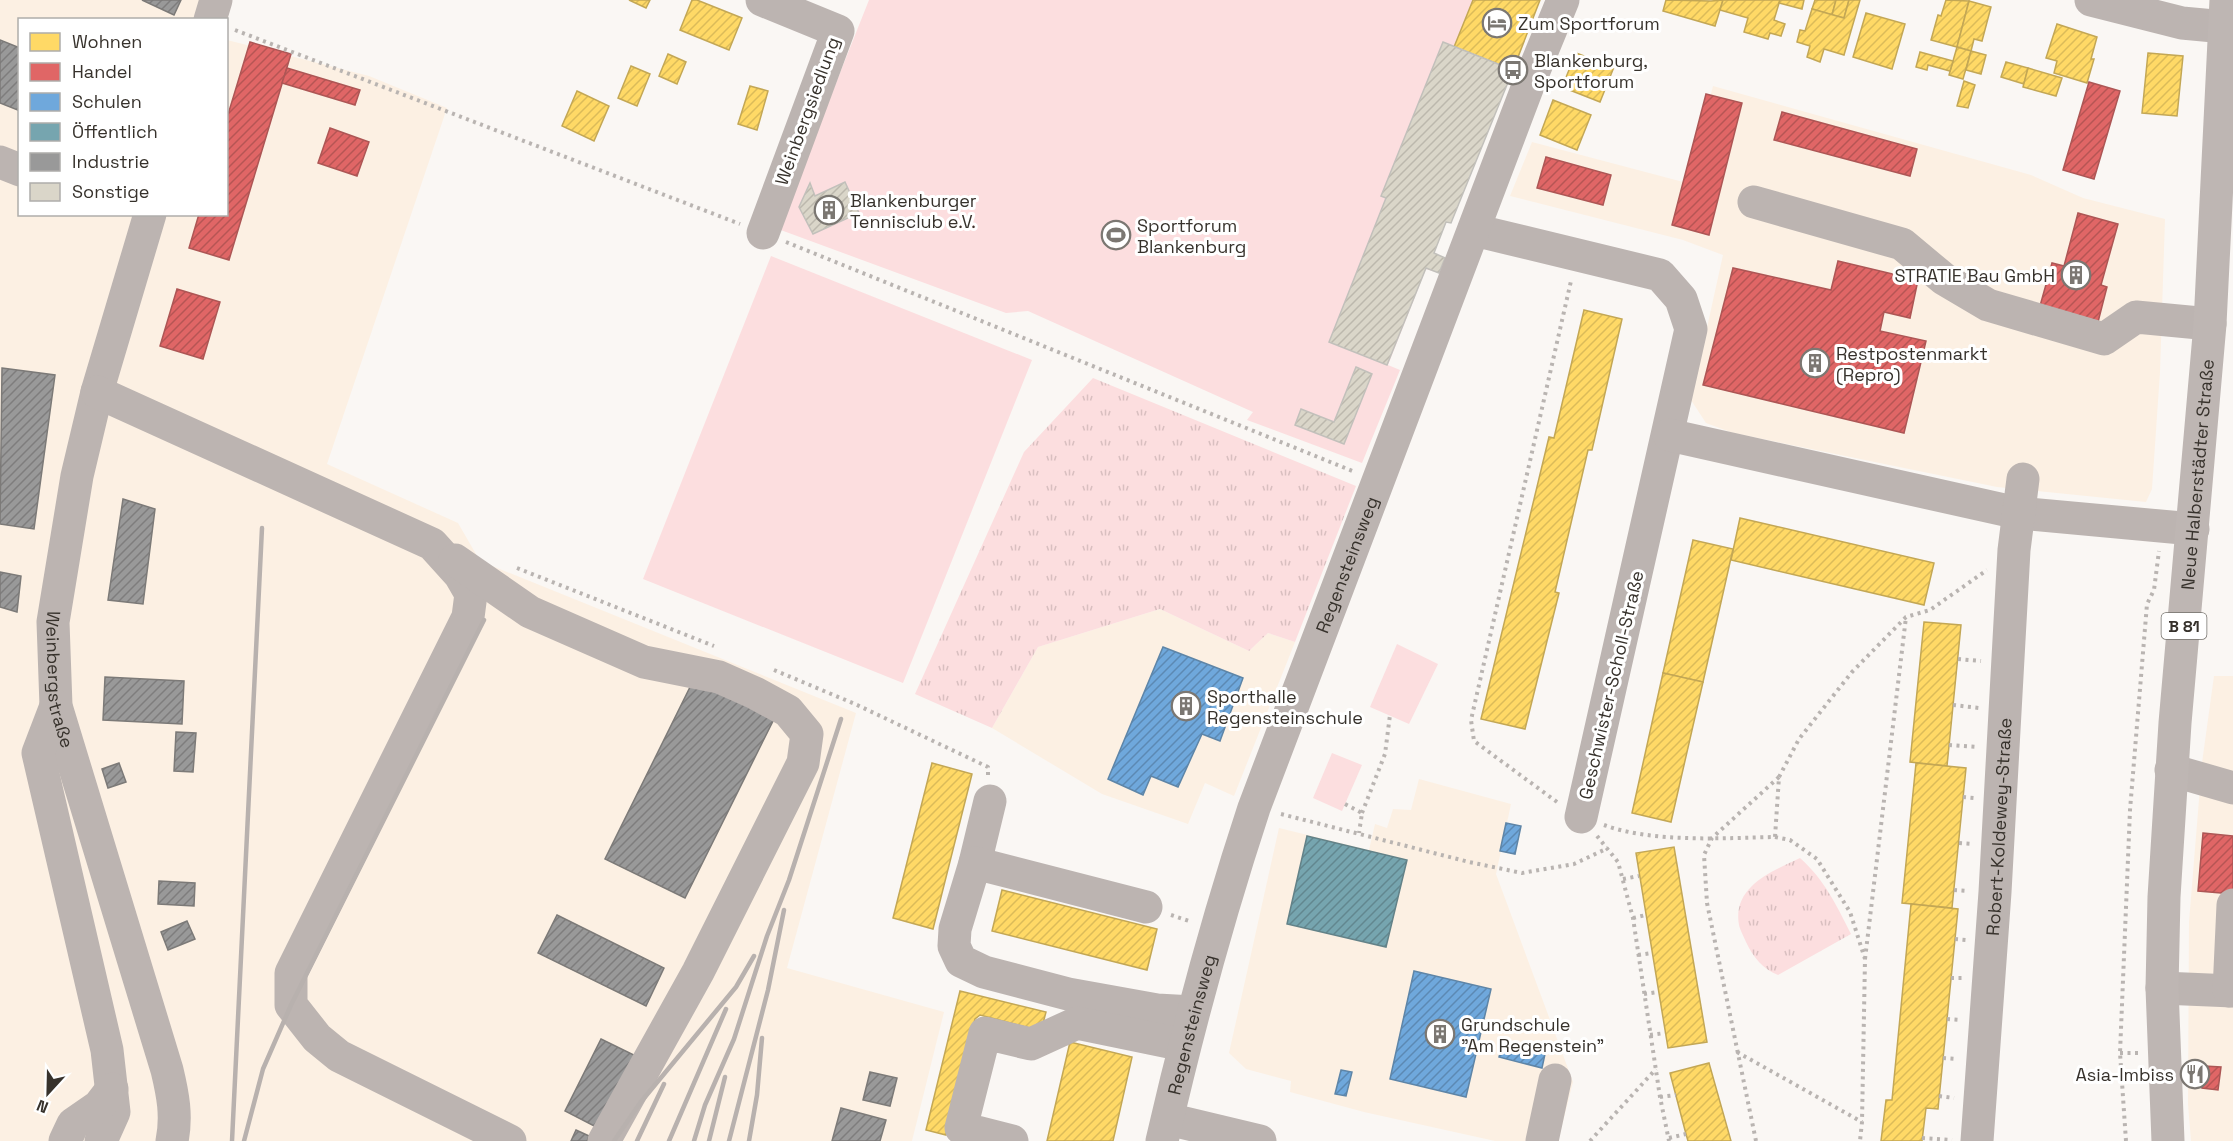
<svg xmlns="http://www.w3.org/2000/svg" width="2233" height="1141" font-family="'Space Grotesk',sans-serif">
  <style>
    .built { fill: #fcf0e3 }
    .grass { fill: url(#grass-tufts) }
    .pitch { fill: #fcdedf }
    .homes { fill: url(#homes-hatch); stroke: #c3a755; stroke-width: 1.5 }
    .shops { fill: url(#shops-hatch); stroke: #ad5655; stroke-width: 1.5 }
    .schools { fill: url(#schools-hatch); stroke: #5e85a7; stroke-width: 1.5 }
    .public { fill: url(#public-hatch); stroke: #638288; stroke-width: 1.5 }
    .industry { fill: url(#industry-hatch); stroke: #7c7a78; stroke-width: 1.5 }
    .building { fill: url(#building-hatch); stroke: #c2c0bb; stroke-width: 1.5 }
    .lines { fill: none; stroke-linecap: round; stroke-linejoin: round }
    .path { stroke: #b9b4b1; stroke-width: 4; stroke-dasharray: 3 4.5; stroke-linecap: butt }
    .minor { stroke: #bcb4b1; stroke-width: 33 }
    .major { stroke: #beb6b3; stroke-width: 33 }
    .rail { stroke: #b8b1ae; stroke-width: 4.5 }
    .labels { text-anchor: middle; dominant-baseline: central; stroke-width: 6; stroke-linejoin: round; paint-order: stroke }
    .shield { fill: #fff; stroke: #73706b; stroke-width: 1.5 }
    .shield-label { font-size: 16px; font-weight: bold; fill: #37322c }
    .poi-label { font-size: 18px; fill: #37322c; stroke: #fff; text-anchor: start }
    .street-label { font-size: 18px; fill: #37322c; stroke: #fff }
  </style>
  <defs>
    <pattern id="grass-tufts" width="24" height="20" patternUnits="userSpaceOnUse" patternTransform="scale(1.5)"><rect width="24" height="20" fill="#fcdedf"/><path d="M3 7l-1-3M5 7V3M7 7l1-3M15 17l-1-3M17 17v-4M19 17l1-3" fill="none" stroke="#d9bfc0"/></pattern>
    <pattern id="homes-hatch" width="6" height="6" patternUnits="userSpaceOnUse" patternTransform="scale(1.5)"><rect width="6" height="6" fill="#ffd966"/><path d="M-1 1l2-2M0 6l6-6M5 7l2-2" fill="none" stroke="#dbbb59"/></pattern>
    <pattern id="shops-hatch" width="6" height="6" patternUnits="userSpaceOnUse" patternTransform="scale(1.5)"><rect width="6" height="6" fill="#e06666"/><path d="M-1 1l2-2M0 6l6-6M5 7l2-2" fill="none" stroke="#b65554"/></pattern>
    <pattern id="schools-hatch" width="6" height="6" patternUnits="userSpaceOnUse" patternTransform="scale(1.5)"><rect width="6" height="6" fill="#6fa8dc"/><path d="M-1 1l2-2M0 6l6-6M5 7l2-2" fill="none" stroke="#5c89b3"/></pattern>
    <pattern id="public-hatch" width="6" height="6" patternUnits="userSpaceOnUse" patternTransform="scale(1.5)"><rect width="6" height="6" fill="#76a5af"/><path d="M-1 1l2-2M0 6l6-6M5 7l2-2" fill="none" stroke="#62878f"/></pattern>
    <pattern id="industry-hatch" width="6" height="6" patternUnits="userSpaceOnUse" patternTransform="scale(1.5)"><rect width="6" height="6" fill="#999"/><path d="M-1 1l2-2M0 6l6-6M5 7l2-2" fill="none" stroke="#7e7d7d"/></pattern>
    <pattern id="building-hatch" width="6" height="6" patternUnits="userSpaceOnUse" patternTransform="scale(1.5)"><rect width="6" height="6" fill="#dad6c9"/><path d="M-1 1l2-2M0 6l6-6M5 7l2-2" fill="none" stroke="#bcb8ad"/></pattern>
  </defs>
  <rect width="100%" height="100%" fill="#faf7f4"/>
  <g class="built">
    <path d="M0 0H205L199 19 20 20V214H226L227 40 369 76 447 108 327 464 458 523 480 561 856 713 787 968 944 1012 912 1141H0Z"/>
    <path d="M1713 86 2031 175 2083 198 2165 219 2160 372 2152 489 2146 502 1997 487 1733 433 1706 423 1691 400 1723 255 1683 240 1510 196 1532 142 1687 183Z"/>
    <path d="M1160 609 1249 651 1268 633 1295 642 1234 796 1205 783 1188 824 1102 794 992 728 1038 647Z"/>
    <path d="M2214 676H2233V1141H2191L2188 1104 2189 922 2202 763Z"/>
    <path d="M1419 779 1511 804 1496 874 1573 1082 1558 1141H1495L1364 1112 1290 1092 1291 1081 1246 1069 1229 1053 1279 828 1369 850 1375 824 1387 828 1393 809 1411 810Z"/>
  </g>
  <g class="grass">
    <path d="M1093 378 1356 486 1295 642 1268 633 1249 651 1160 609 1038 647 992 728 915 694 1024 452Z"/>
    <path d="M1800 858C1824 879 1837 906 1851 934L1778 975C1763 969 1753 957 1746 942 1744 937 1740 930 1739 925 1732 886 1773 871 1800 858Z"/>
  </g>
  <g class="pitch">
    <path d="M869 0H1540L1451 223 1446 222 1434 253 1445 258 1439 273 1426 269 1388 365 1400 370 1362 463 1247 420 1253 412 1028 311 1006 313 778 229Z"/>
    <path d="M771 256 1032 360 903 683 643 579Z"/>
    <path d="M1397 644 1438 664 1409 724 1370 707Z"/>
    <path d="M1332 753 1362 765 1342 811 1313 798Z"/>
  </g>
  <g class="homes">
    <path d="M629 0H650L646 8Z"/>
    <path d="M692 0H697L742 18 729 50 680 30Z"/>
    <path d="M1473 0H1540L1513 70 1454 47Z"/>
    <path d="M1666 0 1711 1 1723 0 1715 26 1663 11Z"/>
    <path d="M1723 0H1780L1774 20 1785 24 1781 36 1770 33 1768 39 1744 32 1748 18 1720 10Z"/>
    <path d="M1780 0H1804L1802 9 1779 3Z"/>
    <path d="M1815 0H1836L1832 15 1812 9Z"/>
    <path d="M1836 0H1849L1844 18 1832 15Z"/>
    <path d="M1849 0H1860L1844 55 1824 49 1820 62 1807 57 1810 46 1797 42 1800 30 1805 31 1812 9 1844 18Z"/>
    <path d="M1946 0 1969 1 1957 47 1931 40 1938 15 1941 16Z"/>
    <path d="M1969 1 1991 7 1982 41 1974 39 1971 51 1957 47Z"/>
    <path d="M1866 13 1905 24 1892 69 1853 57Z"/>
    <path d="M2057 24 2097 37 2091 59H2094L2087 83 2054 73 2057 61 2046 58Z"/>
    <path d="M1957 47 1971 51 1963 79 1949 75Z"/>
    <path d="M1971 51 1986 55 1981 74 1966 70Z"/>
    <path d="M1920 52 1953 61 1950 71 1928 65 1927 70 1916 67Z"/>
    <path d="M1576 53 1614 67 1600 102 1562 87Z"/>
    <path d="M2148 53 2183 56 2177 116 2142 113Z"/>
    <path d="M668 54 686 62 677 84 659 76Z"/>
    <path d="M2006 62 2028 68 2024 84 2001 77Z"/>
    <path d="M631 66 650 74 637 106 618 98Z"/>
    <path d="M2028 68 2062 78 2056 96 2023 87Z"/>
    <path d="M1964 81 1975 85 1968 108 1957 106Z"/>
    <path d="M750 86 768 91 757 130 738 124Z"/>
    <path d="M577 91 609 106 594 141 562 126Z"/>
    <path d="M1553 100 1591 115 1577 150 1540 135Z"/>
    <path d="M1584 310 1622 319 1592 450H1588L1555 592 1559 593 1525 729 1481 719 1549 437 1554 438Z"/>
    <path d="M1740 518 1934 563 1924 605 1731 560Z"/>
    <path d="M1693 540 1733 549 1703 682 1663 673Z"/>
    <path d="M1924 622 1961 625 1947 766 1910 762Z"/>
    <path d="M1663 673 1703 682 1671 822 1632 813Z"/>
    <path d="M932 763 972 774 933 929 893 918Z"/>
    <path d="M1916 763 1966 768 1952 908 1902 903Z"/>
    <path d="M1674 847 1707 1042 1668 1048 1636 853Z"/>
    <path d="M1002 890 1157 929 1147 970 992 931Z"/>
    <path d="M1911 904 1958 909 1938 1109 1926 1108 1922 1141H1881L1886 1100H1892Z"/>
    <path d="M960 991 1046 1012 1041 1031 980 1015 975 1019 946 1135 926 1130Z"/>
    <path d="M1070 1042 1132 1057 1113 1141H1047Z"/>
    <path d="M1709 1063 1731 1141H1688L1686 1134 1670 1073Z"/>
  </g>
  <g class="shops">
    <path d="M250 42 291 54 229 260 189 248 199 214H226V121Z"/>
    <path d="M287 68 360 90 355 105 282 83Z"/>
    <path d="M2089 82 2120 91 2094 179 2063 170Z"/>
    <path d="M1706 94 1742 103 1709 235 1672 225Z"/>
    <path d="M1782 112 1917 149 1910 176 1774 140Z"/>
    <path d="M330 128 369 142 357 176 318 163Z"/>
    <path d="M1546 157 1611 175 1603 205 1537 188Z"/>
    <path d="M2078 213 2118 224 2101 285 2107 287 2098 322 2040 306 2052 263 2064 266Z"/>
    <path d="M1838 261 1918 280 1910 318 1884 312 1880 331 1926 341 1904 433 1703 385 1733 268 1831 290Z"/>
    <path d="M177 289 220 302 203 359 160 346Z"/>
    <path d="M2203 833 2233 836V894L2198 891Z"/>
    <path d="M2204 1066 2221 1067 2218 1090 2202 1088Z"/>
  </g>
  <g class="schools">
    <path d="M1163 647 1243 678 1220 741 1202 734 1178 787 1151 776 1143 795 1108 779Z"/>
    <path d="M1506 823 1521 826 1515 854 1500 851Z"/>
    <path d="M1414 971 1491 989 1466 1097 1390 1079Z"/>
    <path d="M1503 1043 1545 1054 1542 1068 1499 1057Z"/>
    <path d="M1341 1070 1352 1072 1346 1096 1335 1094Z"/>
  </g>
  <path class="public" d="M1307 836 1407 860 1386 947 1287 924Z"/>
  <g class="industry">
    <path d="M142 0H181L174 15Z"/>
    <path d="M0 40 20 48V111L0 103Z"/>
    <path d="M2 368 55 375 34 529 0 524Z"/>
    <path d="M123 499 155 509 143 604 108 600Z"/>
    <path d="M0 572 21 576 17 612 0 607Z"/>
    <path d="M105 677 184 681 182 724 103 720Z"/>
    <path d="M694 679 774 719 685 898 605 859Z"/>
    <path d="M176 732 196 733 193 772 174 771Z"/>
    <path d="M119 763 126 782 108 788 102 769Z"/>
    <path d="M159 881 195 883 194 906 158 904Z"/>
    <path d="M557 915 664 968 646 1006 538 953Z"/>
    <path d="M187 921 195 939 168 950 161 932Z"/>
    <path d="M601 1039 636 1056 600 1129 565 1111Z"/>
    <path d="M870 1072 897 1078 890 1106 863 1100Z"/>
    <path d="M841 1108 886 1120 880 1141H832Z"/>
    <path d="M576 1130 589 1136 587 1141H571Z"/>
  </g>
  <g class="building">
    <path d="M1443 42 1513 70 1451 223 1446 222 1434 253 1445 258 1439 273 1426 268 1387 365 1329 342 1386 198 1381 196Z"/>
    <path d="M845 182 859 213 813 234 799 207 810 183 815 196Z"/>
    <path d="M1356 367 1372 374 1344 444 1295 425 1301 409 1334 422Z"/>
  </g>
  <g class="lines">
    <g class="path">
      <path d="M235 30 740 224"/>
      <path d="M786 242 1355 472"/>
      <path d="M517 568 714 646"/>
      <path d="M1958 659 1981 661"/>
      <path d="M774 670 855 704 988 767V777"/>
      <path d="M1953 705 1979 708"/>
      <path d="M1949 745 1978 747"/>
      <path d="M1963 797 1974 798"/>
      <path d="M1557 802 1474 741 1471 720 1571 281"/>
      <path d="M1345 804 1362 813 1359 833"/>
      <path d="M1362 813 1385 754 1390 715"/>
      <path d="M1281 814 1469 862 1522 873 1574 864 1608 848"/>
      <path d="M1604 825C1653 843 1723 838 1775 837L1779 777 1799 739 1852 672 1906 617 1930 610 1987 570"/>
      <path d="M1597 836 1618 862 1633 918 1660 1097 1669 1141"/>
      <path d="M1775 837 1790 840 1817 859 1850 912 1865 959 1862 1122 1860 1141"/>
      <path d="M1959 843 1973 844"/>
      <path d="M1623 879 1639 876"/>
      <path d="M1954 890 1968 891"/>
      <path d="M1171 915 1192 922"/>
      <path d="M1633 918 1646 915"/>
      <path d="M1955 939 1966 940"/>
      <path d="M1638 955 1652 953"/>
      <path d="M1865 959 1906 617"/>
      <path d="M1951 978H1962"/>
      <path d="M1644 994 1658 992"/>
      <path d="M1947 1019 1961 1020"/>
      <path d="M1650 1035 1665 1033"/>
      <path d="M1737 1052 1862 1122"/>
      <path d="M2120 1053H2138"/>
      <path d="M1943 1058 1957 1059"/>
      <path d="M1939 1096 1954 1098"/>
      <path d="M1660 1097 1676 1095"/>
      <path d="M1669 1138 1686 1134"/>
      <path d="M1922 1138 1952 1140"/>
      <path d="M1590 1141 1656 1069"/>
      <path d="M1756 1141 1707 903 1704 855 1712 838 1779 777"/>
      <path d="M2126 1141 2120 1053 2130 810 2147 604 2154 590 2159 551"/>
    </g>
    <g class="minor">
      <path d="M762 0 838 31 763 233"/>
      <path d="M2091 0 2182 23 2225 27"/>
      <path d="M210 20 216 0"/>
      <path d="M0 162 20 170"/>
      <path d="M1754 202 1902 244 1944 279 1988 305 2104 339 2136 317 2210 324"/>
      <path id="s1" d="M150 214 97 392 77 476 53 622 56 706 167 1070C173 1095 177 1116 172 1141"/>
      <path d="M1474 230 1660 275 1681 299 1691 329 1581 817"/>
      <path d="M97 392 432 544 460 575 471 594 468 617 291 973V1005L317 1038 339 1056 510 1141"/>
      <path d="M1669 435 2018 513 2193 529"/>
      <path d="M455 560 530 612 644 662 719 677 755 693 788 711 807 734 803 763 698 972 604 1141"/>
      <path d="M56 706 38 753 107 1050 114 1112 101 1141"/>
      <path d="M2171 770 2233 788"/>
      <path d="M975 863 990 801"/>
      <path d="M1146 907 975 863 955 929 954 946 961 961 984 972 1068 994 1157 1010 1193 1012"/>
      <path d="M2162 988 2233 991"/>
      <path d="M2229 991 2233 905"/>
      <path d="M1168 1119 1260 1141"/>
      <path d="M65 1141 73 1124 99 1106 112 1089"/>
      <path d="M1012 1141 961 1128 985 1033 1031 1044 1077 1023 1184 1045"/>
      <path id="s2" d="M1162 1141C1188 1028 1218 917 1254 808L1531 78 1563 0"/>
      <path d="M1542 1141 1555 1080"/>
      <path id="s3" d="M1977 1141 1995 892 2014 550 2023 479"/>
    </g>
    <path class="major" id="s4" d="M2168 1141 2162 988 2164 897 2175 723 2210 324 2226 0"/>
    <g class="rail">
      <path d="M232 1141 262 528"/>
      <path d="M244 1141 263 1069 291 1005 484 620"/>
      <path d="M614 1141 640 1103 736 987 754 956"/>
      <path d="M637 1141 664 1084"/>
      <path d="M669 1141 726 1009"/>
      <path d="M694 1141 705 1105 734 1039 767 936 789 880 841 719"/>
      <path d="M709 1141 725 1077"/>
      <path d="M729 1141 768 990 784 910"/>
      <path d="M749 1141 757 1095 762 1038"/>
    </g>
  </g>
  <defs>
    <g id="hotel-ring" transform="scale(1.5)"><circle r="9.5" fill="#fff" stroke="#7b7772" stroke-width="1.5"/><path d="M-6-4.5h1.5V1H6V5H4.5V3h-9V5H-6ZM-4 0a1.8 1.8 0 1 1 3.6 0ZM.5 0V-2.5h3Q6-2.5 6 0Z" fill="#7b7772"/></g>
    <g id="bus-ring" transform="scale(1.5)"><circle r="9.5" fill="#fff" stroke="#7b7772" stroke-width="1.5"/><path d="M-5-6H5V4H4V6H2V4H-2V6H-4V4H-5ZM-3.5-4V0h7V-4ZM-3.5 1.2v1.5H-2V1.2ZM2 1.2v1.5H3.5V1.2Z" fill="#7b7772"/></g>
    <g id="building-ring" transform="scale(1.5)"><circle r="9.5" fill="#fff" stroke="#7b7772" stroke-width="1.5"/><path d="M-4-6H4V6H1V3H-1V6H-4ZM-2.5-4.3h1.7v1.8h-1.7ZM.8-4.3h1.7v1.8H.8ZM-2.5-1h1.7V.8h-1.7ZM.8-1h1.7V.8H.8Z" fill="#7b7772"/></g>
    <g id="stadium-ring" transform="scale(1.5)"><circle r="9.5" fill="#fff" stroke="#7b7772" stroke-width="1.5"/><path d="M0-5a6.5 5 0 1 0 0 10a6.5 5 0 1 0 0-10ZM-3.5-1.8h7v3.6h-7Z" fill="#7b7772"/></g>
    <g id="restaurant-ring" transform="scale(1.5)"><circle r="9.5" fill="#fff" stroke="#7b7772" stroke-width="1.5"/><path d="M-5-6h1v4h1v-4h1v4h1v-4h1v5L-1.5 .5V6h-2V.5L-5-1ZM5-6V6H3V1.5H1.5Q1.5-4 5-6Z" fill="#7b7772"/></g>
  </defs>
  <g fill-rule="evenodd">
    <use href="#hotel-ring" x="1497" y="23"/>
    <use href="#bus-ring" x="1513" y="70"/>
    <use href="#building-ring" x="829" y="210"/>
    <use href="#stadium-ring" x="1116" y="235"/>
    <use href="#building-ring" x="2076" y="275"/>
    <use href="#building-ring" x="1815" y="363"/>
    <use href="#building-ring" x="1186" y="706"/>
    <use href="#building-ring" x="1440" y="1034"/>
    <use href="#restaurant-ring" x="2195" y="1074"/>
  </g>
  <g class="labels">
    <rect class="shield" x="2161.5" y="613" width="45" height="26" rx="4.5"/>
    <g class="shield-label">
      <text x="2184" y="626">B 81</text>
    </g>
    <g class="poi-label">
      <text x="1518" y="23">Zum Sportforum</text>
      <text x="1534" y="60">Blankenburg,<tspan x="1534" dy="21">Sportforum</tspan></text>
      <text x="850" y="200">Blankenburger<tspan x="850" dy="21">Tennisclub e.V.</tspan></text>
      <text x="1137" y="225">Sportforum<tspan x="1137" dy="21">Blankenburg</tspan></text>
      <text x="2055" y="275" text-anchor="end">STRATIE Bau GmbH</text>
      <text x="1836" y="353">Restpostenmarkt<tspan x="1836" dy="21">(Repro)</tspan></text>
      <text x="1207" y="696">Sporthalle<tspan x="1207" dy="21">Regensteinschule</tspan></text>
      <text x="1461" y="1024">Grundschule<tspan x="1461" dy="21">"Am Regenstein"</tspan></text>
      <text x="2174" y="1074" text-anchor="end">Asia-Imbiss</text>
    </g>
    <g class="street-label">
      <text transform="translate(807 111) rotate(-70)">Weinbergsiedlung</text>
      <text stroke="none"><textPath href="#s4" startOffset="668">Neue Halberstädter Straße</textPath></text>
      <text stroke="none"><textPath href="#s2" startOffset="606">Regensteinsweg</textPath></text>
      <text stroke="none"><textPath href="#s1" startOffset="478">Weinbergstraße</textPath></text>
      <text transform="translate(1611 685) rotate(-77)">Geschwister-Scholl-Straße</text>
      <text stroke="none"><textPath href="#s3" startOffset="315">Robert-Koldewey-Straße</textPath></text>
      <text stroke="none"><textPath href="#s2" startOffset="120">Regensteinsweg</textPath></text>
    </g>
  </g>
  <rect x="18" y="18" width="210" height="198" fill="#ffffff" stroke="#afadab" stroke-width="1.5"/>
  <rect x="30" y="33" width="30" height="18" fill="#ffd966" stroke="#afadab" stroke-width="1.5"/>
  <text x="72" y="48" font-size="18" fill="#37322c">Wohnen</text>
  <rect x="30" y="63" width="30" height="18" fill="#e06666" stroke="#afadab" stroke-width="1.5"/>
  <text x="72" y="78" font-size="18" fill="#37322c">Handel</text>
  <rect x="30" y="93" width="30" height="18" fill="#6fa8dc" stroke="#afadab" stroke-width="1.5"/>
  <text x="72" y="108" font-size="18" fill="#37322c">Schulen</text>
  <rect x="30" y="123" width="30" height="18" fill="#76a5af" stroke="#afadab" stroke-width="1.5"/>
  <text x="72" y="138" font-size="18" fill="#37322c">Öffentlich</text>
  <rect x="30" y="153" width="30" height="18" fill="#999999" stroke="#afadab" stroke-width="1.5"/>
  <text x="72" y="168" font-size="18" fill="#37322c">Industrie</text>
  <rect x="30" y="183" width="30" height="18" fill="#dad6c9" stroke="#afadab" stroke-width="1.5"/>
  <text x="72" y="198" font-size="18" fill="#37322c">Sonstige</text>
  <g transform="translate(48 1093) rotate(202)" stroke="#ffffff" stroke-width="4.5" paint-order="stroke">
  <path d="M0-4.5L10 22L0 15L-10 22Z" fill="#37322c"/>
  <text y="-9" font-size="16" font-weight="bold" text-anchor="middle" fill="#37322c">N</text>
  </g>
</svg>
